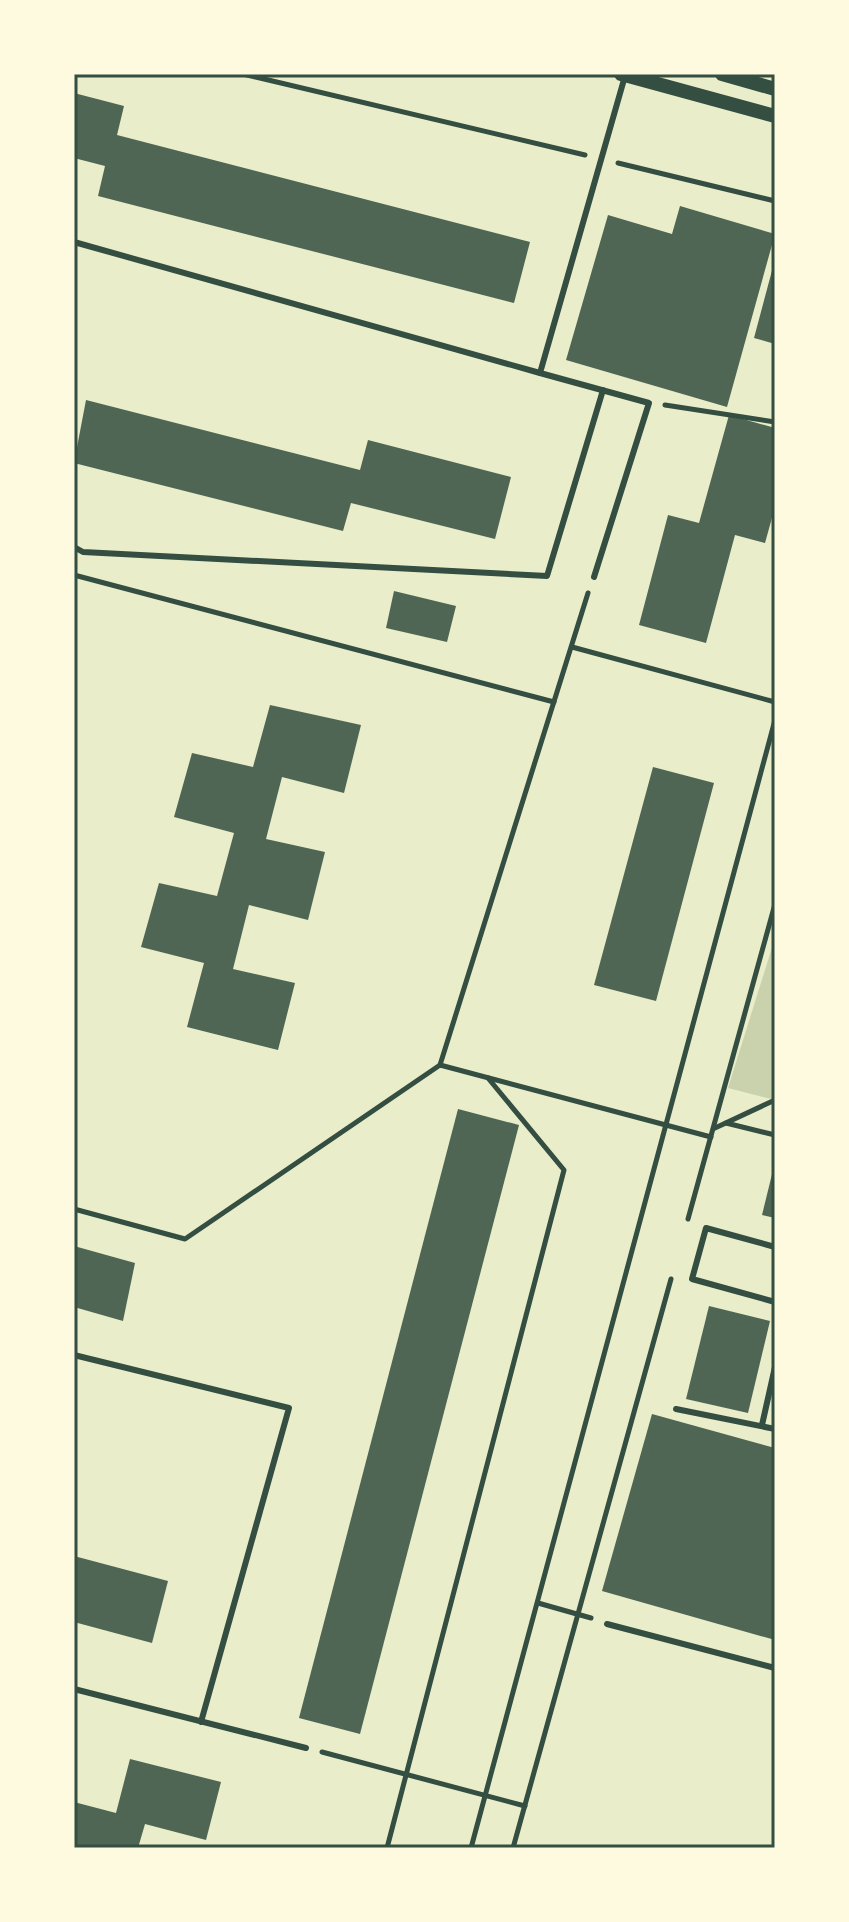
<svg xmlns="http://www.w3.org/2000/svg" width="849" height="1922" font-family="Spectral,serif">
  <style>
    .green { fill: #cad2ad }
    .building { fill: #4f6655 }
    .lines { fill: none; stroke-linecap: round; stroke-linejoin: round }
    .path { stroke: #344e41; stroke-width: 5 }
    .service { stroke: #344e41; stroke-width: 6 }
    .tertiary { stroke: #344e41; stroke-width: 14 }
    .neatline { fill: none; stroke: #344e41; stroke-width: 3 }
  </style>
  <rect width="100%" height="100%" fill="#e9edc9"/>
  <path class="green" d="M775 938V1100L728 1088Z"/>
  <g class="building">
    <path d="M74 93 124 106 117 135 530 242 514 303 98 196 105 166 74 158Z"/>
    <path d="M680 206 775 234 727 407 566 360 608 215 672 234Z"/>
    <path d="M774 263H775V344L754 338Z"/>
    <path d="M86 400 360 470 368 440 511 477 495 539 351 503 343 531 74 463Z"/>
    <path d="M729 415 775 428V507L765 543 735 535 706 643 639 625 668 515 699 523Z"/>
    <path d="M394 591 456 606 447 642 386 628Z"/>
    <path d="M270 705 361 725 344 793 282 777 266 839 325 852 308 920 249 905 233 969 295 983 278 1050 187 1027 204 963 141 947 159 883 217 896 234 833 174 817 192 753 253 767Z"/>
    <path d="M653 767 714 783 656 1001 594 985Z"/>
    <path d="M458 1109 519 1125 360 1734 299 1718Z"/>
    <path d="M774 1166H775V1218L762 1215Z"/>
    <path d="M74 1246 135 1263 123 1321 74 1307Z"/>
    <path d="M709 1306 770 1321 748 1413 686 1399Z"/>
    <path d="M652 1414 775 1448V1640L602 1591Z"/>
    <path d="M74 1556 168 1581 152 1643 74 1622Z"/>
    <path d="M130 1759 221 1782 206 1840 145 1824 138 1848H74V1802L116 1813Z"/>
  </g>
  <g class="lines">
    <g class="path">
      <path d="M243 74 585 155"/>
      <path d="M618 163 775 201"/>
      <path d="M665 405 775 422"/>
      <path d="M74 575 554 702"/>
      <path d="M572 647 775 702"/>
      <path d="M440 1065 588 593"/>
      <path d="M726 1123 775 1135"/>
      <path d="M715 1128 775 1100"/>
      <path d="M74 1209 185 1239 440 1065 711 1137"/>
      <path d="M688 1219 775 904"/>
      <path d="M538 1603 591 1618"/>
      <path d="M322 1752 525 1806"/>
      <path d="M387 1848 564 1170 488 1078"/>
      <path d="M471 1848 775 720"/>
      <path d="M513 1848 671 1279"/>
    </g>
    <g class="service">
      <path d="M74 242 540 373"/>
      <path d="M74 547 83 552 547 576 603 390"/>
      <path d="M594 577 649 403 540 373 625 76"/>
      <path d="M775 1247 706 1228 692 1279 775 1302"/>
      <path d="M74 1355 289 1408 201 1722"/>
      <path d="M676 1409 775 1429"/>
      <path d="M762 1425 775 1367"/>
      <path d="M607 1624 775 1668"/>
      <path d="M74 1689 306 1748"/>
    </g>
    <g class="tertiary">
      <path d="M621 74 775 116"/>
      <path d="M722 74 775 89"/>
    </g>
  </g>
  <rect width="849" height="1922" fill="none" stroke="#fefae0" stroke-width="152"/>
  <rect x="76" y="76" width="697" height="1770" class="neatline"/>
</svg>
